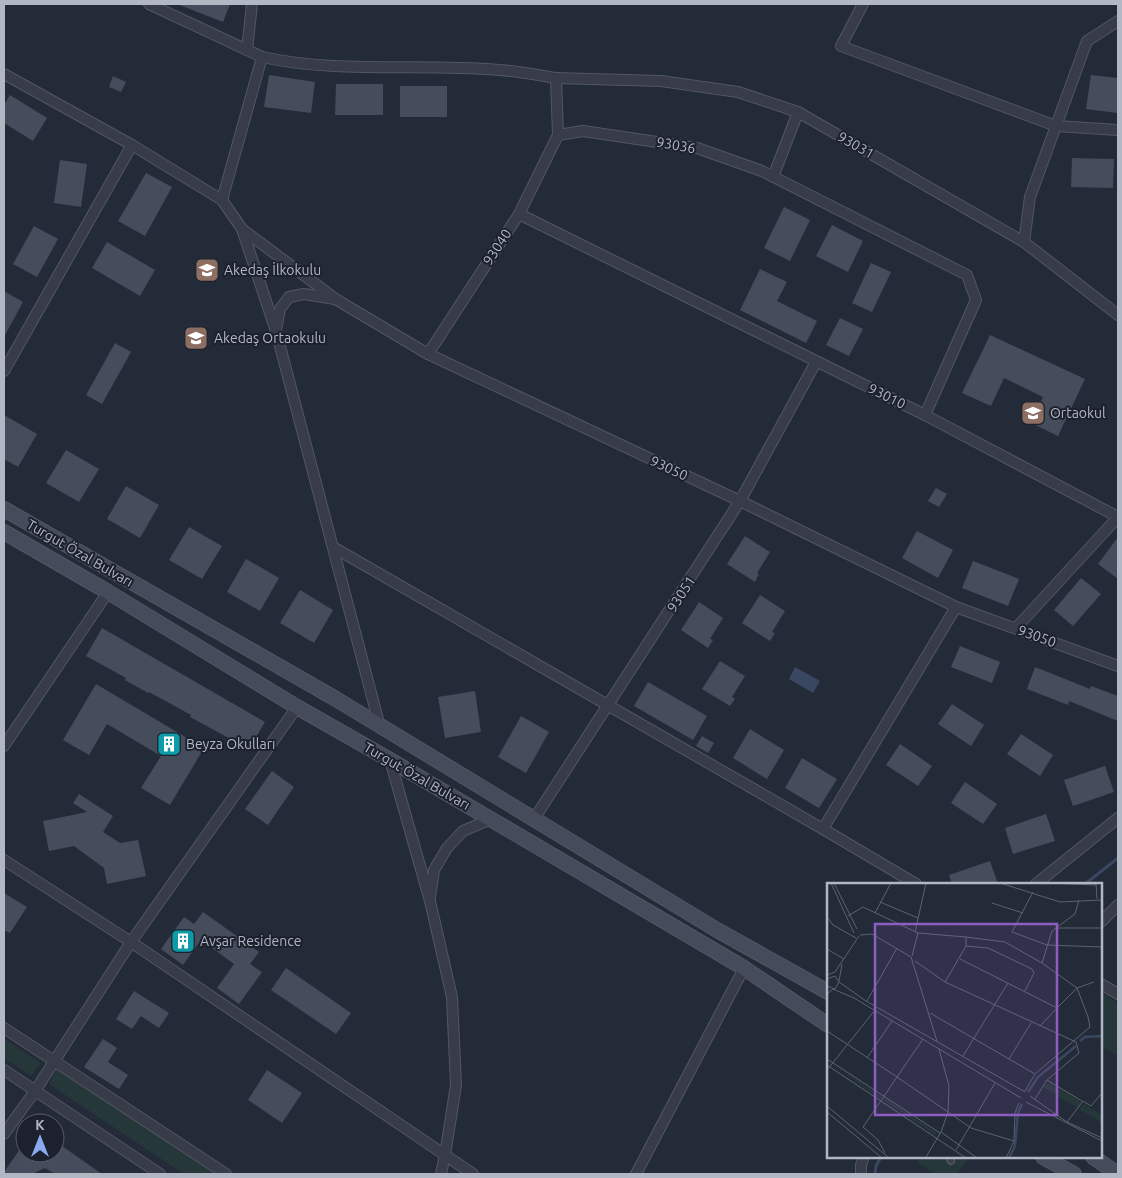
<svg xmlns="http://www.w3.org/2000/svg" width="1122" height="1178" font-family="Ubuntu,sans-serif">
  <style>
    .green { fill: #26373a }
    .water { fill: #3a4760 }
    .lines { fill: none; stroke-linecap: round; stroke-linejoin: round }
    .stream { stroke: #3a4760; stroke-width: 3 }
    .building { fill: #454d5c }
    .service-casing { stroke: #525763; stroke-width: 8 }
    .minor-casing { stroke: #525763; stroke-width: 12 }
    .secondary-casing { stroke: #525763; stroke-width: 16 }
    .service { stroke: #373c48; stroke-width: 5 }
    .minor { stroke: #373c48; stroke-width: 10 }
    .secondary { stroke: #454b5b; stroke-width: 14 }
    .labels { text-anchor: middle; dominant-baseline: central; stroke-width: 4; stroke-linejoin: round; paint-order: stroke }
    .street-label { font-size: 14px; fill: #b2b7c4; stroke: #1c212d }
    .poi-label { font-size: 14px; fill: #b2b7c4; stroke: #1c212d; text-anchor: start }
    .inset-river { fill: none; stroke: #3a4760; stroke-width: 2.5 }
    .inset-road { fill: none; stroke: #5c6270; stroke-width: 1 }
    .view { fill: #8e5dc1; fill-opacity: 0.15; stroke: #8e5dc1; stroke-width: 2.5 }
    .inset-edge { fill: none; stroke: #b2b7c4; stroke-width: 2.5 }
  </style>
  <rect width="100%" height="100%" fill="#232a38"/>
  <g class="green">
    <path d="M1101 992 1118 1003V1056L1101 1046Z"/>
    <path d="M4 1039 41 1063 31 1076 4 1058Z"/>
    <path d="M57 1069 215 1174H184L49 1084Z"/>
    <path d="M920 1157H970L957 1174H935L917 1162Z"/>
  </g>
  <path class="water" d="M795 667 820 681 813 693 789 679Z"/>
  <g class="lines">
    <g class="stream">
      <path d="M1085 884 1118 858"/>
      <path d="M875 1174 876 1166 881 1157"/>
    </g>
  </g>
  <g class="building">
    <path d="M177 4H230L223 22Z"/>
    <path d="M269 75 315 82 311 113 264 107Z"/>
    <path d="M1091 75 1118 78V113L1086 109Z"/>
    <path d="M113 76 126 82 121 92 109 87Z"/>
    <path d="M336 84H383V115H335Z"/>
    <rect x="400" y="86" width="47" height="31"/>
    <path d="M10 95 47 118 33 141 4 123V105Z"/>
    <path d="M1072 158 1114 159 1113 188 1071 187Z"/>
    <path d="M60 160 87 164 81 207 54 203Z"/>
    <path d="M146 173 172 187 145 236 118 221Z"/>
    <path d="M784 207 810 220 790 261 764 248Z"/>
    <path d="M832 225 863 241 848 272 816 256Z"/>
    <path d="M34 226 58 239 37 277 13 264Z"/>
    <path d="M107 242 155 270 140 296 92 268Z"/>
    <path d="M871 263 891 272 872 312 852 303Z"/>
    <path d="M760 269 787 282 777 301 817 321 806 343 740 310Z"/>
    <path d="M4 291 23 302 4 337Z"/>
    <path d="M840 318 863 329 849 356 826 345Z"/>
    <path d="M990 335 1085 379 1058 436 1031 423 1043 397 1004 378 991 406 962 393Z"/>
    <path d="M115 343 131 352 102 404 86 395Z"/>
    <path d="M4 415 37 434 18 467 4 459Z"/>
    <path d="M66 450 99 469 79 502 46 483Z"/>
    <path d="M126 486 159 505 140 538 107 519Z"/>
    <path d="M936 488 947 494 939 507 928 501Z"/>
    <path d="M189 527 222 546 202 579 169 560Z"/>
    <path d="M917 531 953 550 938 578 902 558Z"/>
    <path d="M745 536 770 552 757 573 759 574 755 582 727 564Z"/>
    <path d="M1118 537V579L1098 564Z"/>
    <path d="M246 559 279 578 260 611 227 592Z"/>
    <path d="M973 561 1019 579 1008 606 962 588Z"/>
    <path d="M1081 578 1101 594 1073 626 1054 610Z"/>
    <path d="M300 590 333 610 314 643 280 623Z"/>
    <path d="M760 595 785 611 772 632 775 633 770 641 742 623Z"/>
    <path d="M699 602 723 618 710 639 713 640 708 648 681 630Z"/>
    <path d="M102 628 265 722 249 749 190 717 191 715 149 692 148 693 125 680 126 678 86 656Z"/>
    <path d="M960 646 1000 662 992 683 951 667Z"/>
    <path d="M720 661 745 676 732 697 735 699 730 706 702 689Z"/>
    <path d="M1035 667 1090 689 1091 686 1118 696V721L1069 701 1068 705 1027 689Z"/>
    <path d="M648 682 707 716 693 740 634 706Z"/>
    <path d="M96 684 204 748 170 805 141 788 161 756 107 724 89 755 63 740Z"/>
    <path d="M475 691 481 732 445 738 438 697Z"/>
    <path d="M952 704 984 725 971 746 938 724Z"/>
    <path d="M521 716 549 732 526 773 498 757Z"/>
    <path d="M750 729 784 750 767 779 733 758Z"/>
    <path d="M1021 734 1053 755 1040 776 1007 754Z"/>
    <path d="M702 736 714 743 708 753 696 746Z"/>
    <path d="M900 744 932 766 918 786 886 765Z"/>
    <path d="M802 758 837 779 819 808 785 788Z"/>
    <path d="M1105 766 1114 792 1073 806 1064 780Z"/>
    <path d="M272 771 294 787 268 825 245 809Z"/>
    <path d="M965 782 997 804 983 824 951 803Z"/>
    <path d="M79 794 113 816 103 832 120 843 138 840 146 876 107 884 104 868 74 846 49 851 43 821 87 812 73 803Z"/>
    <path d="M1046 814 1055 841 1013 854 1005 828Z"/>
    <path d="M990 861 998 884H952L949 875Z"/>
    <path d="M4 893 27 907 10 933 4 930Z"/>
    <path d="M203 912 259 952 250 964 262 972 239 1004 217 988 234 964 201 940 183 965 161 949 184 917 194 924Z"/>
    <path d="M286 968 351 1013 336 1034 271 990Z"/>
    <path d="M134 991 169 1013 159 1028 141 1016 132 1029 116 1019Z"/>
    <path d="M103 1039 117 1048 108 1062 128 1075 119 1089 84 1067Z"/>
    <path d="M267 1070 302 1093 282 1123 248 1100Z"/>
    <path d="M55 1141 102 1174H55L45 1168 36 1172 34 1174H4V1172L25 1142V1153H55Z"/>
  </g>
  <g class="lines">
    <g class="service-casing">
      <path id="service" d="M949 1157 951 1161"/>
    </g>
    <g class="minor-casing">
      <g id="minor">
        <path d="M149 4 262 57C340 74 420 63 499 70 518 71 537 75 556 78L558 135 519 214 428 354"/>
        <path d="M863 4 841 46 1056 126 1118 130"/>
        <path d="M247 50 252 4"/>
        <path d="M4 74 132 145 222 200 242 229 276 331 380 727"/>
        <path d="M556 78 661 81 738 92 798 112 1024 242 1118 315"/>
        <path d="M558 135 583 131 697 148 762 171 967 275 976 300 925 415"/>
        <path d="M773 177 798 112"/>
        <path d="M222 200 262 57"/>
        <path d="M519 214 925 415 1118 517 1016 628"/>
        <path d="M242 229 337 300 428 354 740 501 956 607 1118 666"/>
        <path d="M1024 242 1030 197 1087 41 1118 21"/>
        <path d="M276 330 280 309 289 297 304 294 335 299"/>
        <path d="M4 371 132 145"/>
        <path d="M333 547 823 829"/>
        <path d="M4 746 108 592"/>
        <path d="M534 819 740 501 816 362"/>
        <path d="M4 860 131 942 297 707"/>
        <path d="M916 884 823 829 956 607"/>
        <path d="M1036 884 1118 818"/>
        <path d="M430 897 434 870 447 848 463 831 491 819"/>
        <path d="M1101 922 1118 905"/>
        <path d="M1101 984 1118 994"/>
        <path d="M4 1028 226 1174"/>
        <path d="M4 1070 160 1174"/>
        <path d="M4 1134 35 1091 131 942 445 1155 456 1085 452 997 430 901 390 760"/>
        <path d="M441 1174 445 1155 473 1174"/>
        <path d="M636 1174 744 968"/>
        <path d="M861 1174V1165L864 1157"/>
      </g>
    </g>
    <g class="secondary-casing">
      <g id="secondary">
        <path d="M4 509 336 699 717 930 828 992"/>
        <path d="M4 532 108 592 297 707 390 760 744 968 828 1025"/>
        <path d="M1043 1157 1074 1174"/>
        <path d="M1093 1157 1118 1174"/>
      </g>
    </g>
    <use href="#service" class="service"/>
    <use href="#minor" class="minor"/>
    <use href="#secondary" class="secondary"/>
  </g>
  <defs>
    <g id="school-square" transform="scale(1.25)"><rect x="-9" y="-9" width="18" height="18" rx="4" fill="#8d6e63" stroke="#1c212d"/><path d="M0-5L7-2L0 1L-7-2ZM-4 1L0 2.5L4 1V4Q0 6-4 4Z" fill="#fff"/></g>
    <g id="building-square" transform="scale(1.25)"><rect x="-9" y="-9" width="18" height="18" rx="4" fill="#0f9aa8" stroke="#1c212d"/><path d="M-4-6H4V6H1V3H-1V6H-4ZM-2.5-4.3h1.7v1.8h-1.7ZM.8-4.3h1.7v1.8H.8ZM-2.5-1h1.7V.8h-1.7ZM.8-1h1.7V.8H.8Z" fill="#fff"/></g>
  </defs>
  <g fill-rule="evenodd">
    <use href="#school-square" x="207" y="270"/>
    <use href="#school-square" x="196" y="338"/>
    <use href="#school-square" x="1033" y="413"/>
    <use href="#building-square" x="169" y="744"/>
    <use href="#building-square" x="183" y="941"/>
  </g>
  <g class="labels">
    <g class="street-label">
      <text transform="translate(676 145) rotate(10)">93036</text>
      <text transform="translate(856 145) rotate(30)">93031</text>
      <text transform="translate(497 247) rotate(-57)">93040</text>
      <text transform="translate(887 396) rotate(26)">93010</text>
      <text transform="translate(669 468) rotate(25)">93050</text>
      <text transform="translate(80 553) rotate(30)">Turgut Özal Bulvarı</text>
      <text transform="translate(681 594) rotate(-57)">93051</text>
      <text transform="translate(1037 636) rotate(20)">93050</text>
      <text transform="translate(417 776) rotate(30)">Turgut Özal Bulvarı</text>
    </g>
    <g class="poi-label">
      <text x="224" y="270">Akedaş İlkokulu</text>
      <text x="214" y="338">Akedaş Ortaokulu</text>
      <text x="1050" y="413">Ortaokul</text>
      <text x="186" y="744">Beyza Okulları</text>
      <text x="200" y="941">Avşar Residence</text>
    </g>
  </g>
  <g transform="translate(827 883)">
    <rect width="275" height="275" fill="#232a38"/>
    <path d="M6 181 55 214 53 216ZM223 199 254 219 250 225 216 204ZM58 215 109 249 108 252 56 217ZM257 221 275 232V240L252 226Z" fill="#26373a"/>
    <path class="inset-river" d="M253 158 258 154 275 153M201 209 211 194 249 163M182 275 188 263 191 230 195 221"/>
    <path class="inset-road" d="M4 0 27 50M7 0 30 46M173 0 233 19 275 17M219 0 269 2M269 0 270 16M206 9 185 49 220 62 275 64M53 19 91 35M165 20 196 30M48 30 64 0M21 33 36 24 91 50 139 54V63L118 99M0 34 6 42 29 55M229 45H275M88 49 99 0M33 52 45 51 84 74 110 158M139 54 178 59 215 80 250 105 261 134 263 144 208 191 198 208M139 63 161 65 205 86 207 90 198 108M0 66 17 76M85 73 91 50M133 76 230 125 213 143M88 78 118 99 249 159 252 170 220 197 208 216M215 80 225 48 248 31 252 17M0 92 8 89 32 53M0 96 8 93 12 99 8 106 0 103M12 98 15 81M12 99 39 118 198 209M0 111 6 106 27 115 194 215M40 118 70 65M230 125 250 105 267 99M103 130 182 176M204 140 182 176 208 191M0 148 70 194 96 156M136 173 181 100M40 175 65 138M0 176 113 250M0 182 139 275M0 187 48 127M220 197 255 218M203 213 240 239 275 255M199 219 275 258M0 223 62 275M0 229 55 275M240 239 256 218 264 223 275 210M114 249 150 275M129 267 168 200M58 270 51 257 36 244 70 194 121 229 122 203 112 166M99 274 114 249 121 229 144 245 187 258M179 275 187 258 188 230 192 220"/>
    <path class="view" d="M48 41H230V232H48Z"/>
    <rect width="275" height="275" class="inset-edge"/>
  </g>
  <rect width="1122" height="1178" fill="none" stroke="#b2b7c4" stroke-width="10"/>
  <g transform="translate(40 1138)"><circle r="24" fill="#1c212d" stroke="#585d69"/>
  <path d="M0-4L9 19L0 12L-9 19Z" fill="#8caaef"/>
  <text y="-8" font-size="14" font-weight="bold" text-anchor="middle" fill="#b2b7c4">K</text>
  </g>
</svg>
